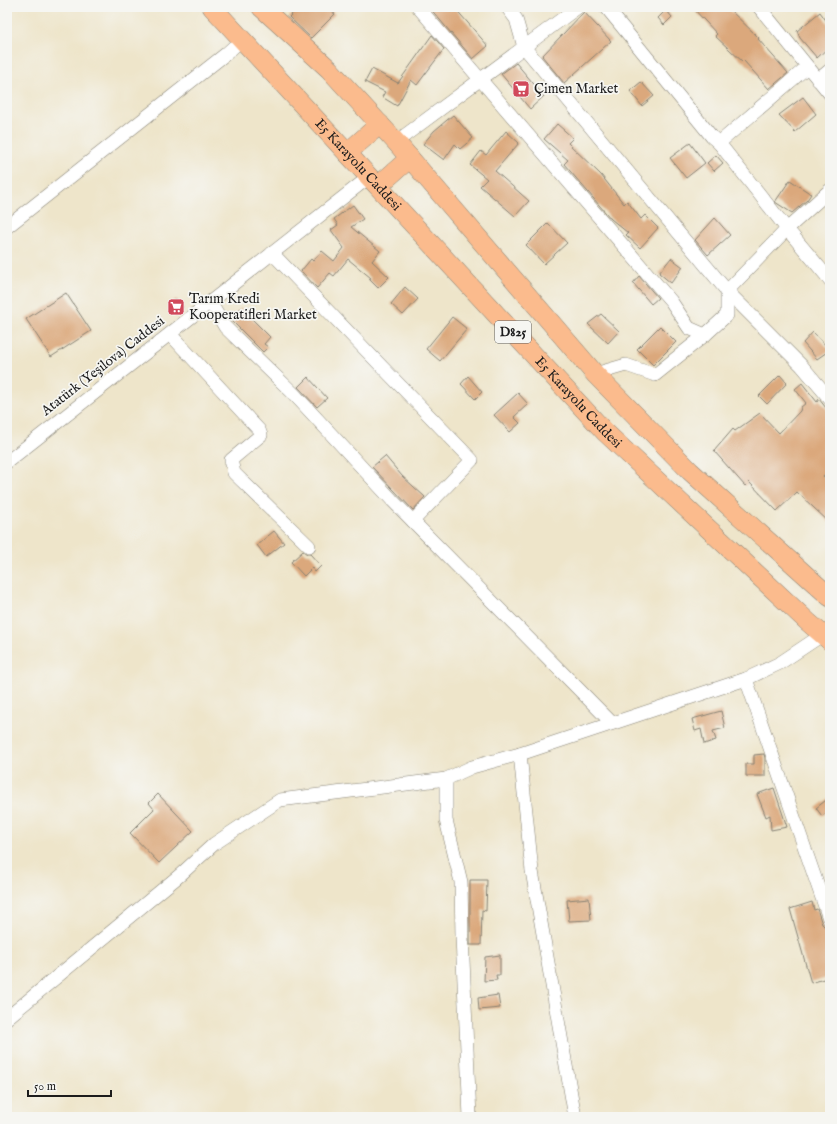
<svg xmlns="http://www.w3.org/2000/svg" width="837" height="1124" font-family="'IM FELL English',serif">
  <style>
    .building { fill: #dba87c }
    .lines { fill: none; stroke-linecap: round; stroke-linejoin: round }
    .minor-casing { stroke: #858073; stroke-width: 14 }
    .highway-casing { stroke: #858073; stroke-width: 20 }
    .minor { stroke: #fff; stroke-width: 13 }
    .highway { stroke: #fbbb8d; stroke-width: 19 }
    .labels { text-anchor: middle; dominant-baseline: central; stroke-width: 3.5; stroke-linejoin: round; paint-order: stroke }
    .shield { fill: #f6f6f2; stroke: #5d5d5c; stroke-width: 1 }
    .shield-label { font-size: 13px; font-weight: bold; fill: #1c1c1c }
    .poi-label { font-size: 14px; fill: #1c1c1c; stroke: #f6f6f2; text-anchor: start }
    .street-label { font-size: 14px; fill: #1c1c1c; stroke: #f6f6f2 }
  </style>
  <rect width="100%" height="100%" fill="#f6f6f2"/>
  <filter id="ink" filterUnits="userSpaceOnUse"><feTurbulence type="fractalNoise" baseFrequency=".025" numOctaves="2"/><feDisplacementMap in="SourceGraphic" scale="8" xChannelSelector="R" yChannelSelector="G"/><feConvolveMatrix kernelMatrix="1 2 1 2 8 2 1 2 1" color-interpolation-filters="sRGB"/></filter>
  <filter id="wash" filterUnits="userSpaceOnUse"><feTurbulence type="fractalNoise" baseFrequency=".012" numOctaves="4" result="noise"/><feDisplacementMap in="SourceGraphic" scale="16" xChannelSelector="R" yChannelSelector="G"/><feGaussianBlur stdDeviation="0.9" result="paint"/><feColorMatrix in="noise" values="0 0 0 0 0 0 0 0 0 0 0 0 0 0 0 0 0 1.4 0 .05"/><feComposite in="paint" operator="in"/></filter>
  <g filter="url(#wash)">
    <rect width="100%" height="100%" fill="#eee5ca"/>
    <g id="blocks">
      <g class="building">
        <path d="M299 7H338L332 12 335 14 311 38 289 17Z"/>
        <path d="M429 7H454L488 46 473 59Z"/>
        <path d="M692 7H727L759 38 758 39 788 73 769 89 744 61 743 62 715 36 717 34Z"/>
        <path d="M666 10 672 17 664 25 658 18Z"/>
        <path d="M584 12 611 41 564 83 542 56Z"/>
        <path d="M820 12 830 26V46L817 58 800 38 797 31Z"/>
        <path d="M432 35 444 49 417 85 411 80 397 106 382 97 385 92 365 82 372 69 398 83Z"/>
        <path d="M516 63 544 96 530 109 501 74Z"/>
        <path d="M641 82 654 96 642 106 630 91Z"/>
        <path d="M803 97 816 114 795 132 779 115Z"/>
        <path d="M453 115 473 138 460 149 455 144 444 160 423 144 434 131Z"/>
        <path d="M557 124 573 138 568 143 601 175 624 204 627 201 641 219 645 215 658 228 640 248 626 235 628 233 611 219 564 164 568 160 544 139Z"/>
        <path d="M506 131 519 143 495 171 529 201 515 216 480 186 487 179 470 165 481 151 486 155Z"/>
        <path d="M690 143 705 163 686 178 670 158Z"/>
        <path d="M716 155 723 163 714 171 707 163Z"/>
        <path d="M790 180 811 194 807 200 792 213 775 202Z"/>
        <path d="M353 205 363 219 351 227 380 251 372 261 389 277 378 288 369 279 371 278 348 259 334 276 330 273 317 288 301 271 311 259 313 261 322 251 334 261 344 248 331 230 338 225 334 219Z"/>
        <path d="M715 218 730 235 708 255 695 240Z"/>
        <path d="M548 223 567 243 544 264 526 245Z"/>
        <path d="M671 258 683 267 671 283 659 273Z"/>
        <path d="M639 276 658 298 651 304 633 283Z"/>
        <path d="M405 287 418 299 403 315 391 304Z"/>
        <path d="M66 293 91 331 51 357 26 319Z"/>
        <path d="M176 299 183 307 176 315 168 306Z"/>
        <path d="M241 308 270 337 264 344 268 347 263 352 230 319Z"/>
        <path d="M601 314 619 331 608 343 588 324Z"/>
        <path d="M452 317 467 329 440 361 426 349Z"/>
        <path d="M660 326 676 342 653 365 637 349Z"/>
        <path d="M813 332 830 350 817 359 803 343Z"/>
        <path d="M780 375 787 383 767 404 759 396Z"/>
        <path d="M468 376 482 392 475 399 461 384Z"/>
        <path d="M308 377 327 398 317 407 298 387Z"/>
        <path d="M802 383 817 402 819 399 830 413V471L823 476 830 482V523L797 492 777 511 749 482 745 486 714 451 733 429 735 431 760 413 779 433 800 411 801 407 806 403 795 389Z"/>
        <path d="M518 393 528 404 514 417 520 423 510 432 494 415Z"/>
        <path d="M385 456 402 476 425 497 413 510 372 467Z"/>
        <path d="M274 531 284 543 266 557 257 545Z"/>
        <path d="M303 551 307 554H310L321 566 315 572 312 568 304 576 291 562Z"/>
        <path d="M721 711 725 728 713 731 716 740 704 744 701 729 695 731 692 719Z"/>
        <path d="M764 754 765 758V776H746V764H754V755Z"/>
        <path d="M774 788 787 827 771 830 770 815 766 817 757 794Z"/>
        <path d="M158 794 193 831 159 863 130 833 154 809 149 803Z"/>
        <path d="M830 797V810L822 816 816 808Z"/>
        <path d="M470 880H487L486 911 482 910 481 945H470Z"/>
        <path d="M589 898 591 920 569 921 567 900Z"/>
        <path d="M812 902 814 910 817 909 822 924 825 927 829 929 830 933V977L811 983 790 909Z"/>
        <path d="M500 955V975H496L497 980 484 981 485 957Z"/>
        <path d="M498 995 500 1008 479 1010 478 998Z"/>
      </g>
    </g>
  </g>
  <g filter="url(#ink)">
    <use href="#blocks" fill-opacity="0" stroke="#858073" stroke-width="1"/>
    <g class="lines">
      <g class="minor-casing">
        <g id="minor">
          <path d="M418 7 671 301 689 328 705 335 727 315V291L787 229 830 190"/>
          <path d="M507 7 516 19 524 47 727 291 802 366 830 399"/>
          <path d="M606 7 712 137 719 143 787 229 830 280"/>
          <path d="M759 7 830 94"/>
          <path d="M818 80 830 70"/>
          <path d="M396 142 578 7"/>
          <path d="M719 143 807 67"/>
          <path d="M7 227 227 53 242 39"/>
          <path d="M272 253 472 460 413 521"/>
          <path d="M210 302 225 327 294 394 392 500 612 723"/>
          <path d="M170 334 259 430 261 435 231 460 234 473 309 546"/>
          <path d="M595 374 626 365 655 375 705 335"/>
          <path d="M7 462 369 177"/>
          <path d="M746 679 830 921"/>
          <path d="M520 754 532 871 575 1117"/>
          <path d="M446 779V820L461 882 462 937 470 1117"/>
          <path d="M7 1018 180 875 214 844 280 800 446 779 472 767 520 754 746 679 780 663 822 635"/>
        </g>
      </g>
      <g class="highway-casing">
        <g id="highway">
          <path id="s1" d="M212 7 605 432 808 622 830 641"/>
          <path d="M261 7 329 69 396 142 595 374 690 471 830 597"/>
          <path d="M347 153 380 124"/>
          <path d="M378 186 410 158"/>
        </g>
      </g>
      <use href="#minor" class="minor"/>
      <use href="#highway" class="highway"/>
    </g>
  </g>
  <defs>
    <g id="supermarket-square" transform="scale(0.9)"><rect x="-9" y="-9" width="18" height="18" rx="4" fill="#d1495b" stroke="#f6f6f2"/><path d="M-6-5.5h2.5l.6 2H6L4.5 2H-2.5L-4.4-4H-6ZM-1.5 3.2a1.3 1.3 0 1 0 .1 0ZM3 3.2a1.3 1.3 0 1 0 .1 0Z" fill="#fff"/></g>
  </defs>
  <g fill-rule="evenodd">
    <use href="#supermarket-square" x="521" y="89"/>
    <use href="#supermarket-square" x="176" y="307"/>
  </g>
  <g class="labels">
    <rect class="shield" x="495" y="321" width="36" height="22" rx="3"/>
    <g class="shield-label">
      <text x="513" y="332">D825</text>
    </g>
    <g class="poi-label">
      <text x="534" y="89">Çimen Market</text>
      <text x="189" y="299">Tarım Kredi<tspan x="189" dy="16">Kooperatifleri Market</tspan></text>
    </g>
    <g class="street-label">
      <text stroke="none"><textPath href="#s1" startOffset="215">E5 Karayolu Caddesi</textPath></text>
      <text transform="translate(103 366) rotate(-38)">Atatürk (Yeşilova) Caddesi</text>
      <text stroke="none"><textPath href="#s1" startOffset="539">E5 Karayolu Caddesi</textPath></text>
    </g>
  </g>
  <rect width="837" height="1124" fill="none" stroke="#f6f6f2" stroke-width="24"/>
  <path d="M28 1090v6h83v-6" fill="none" stroke="#1c1c1c" stroke-width="2"/>
  <text x="34" y="1090" font-size="12" fill="#1c1c1c" stroke="#f6f6f2" stroke-width="3" paint-order="stroke">50 m</text>
</svg>
